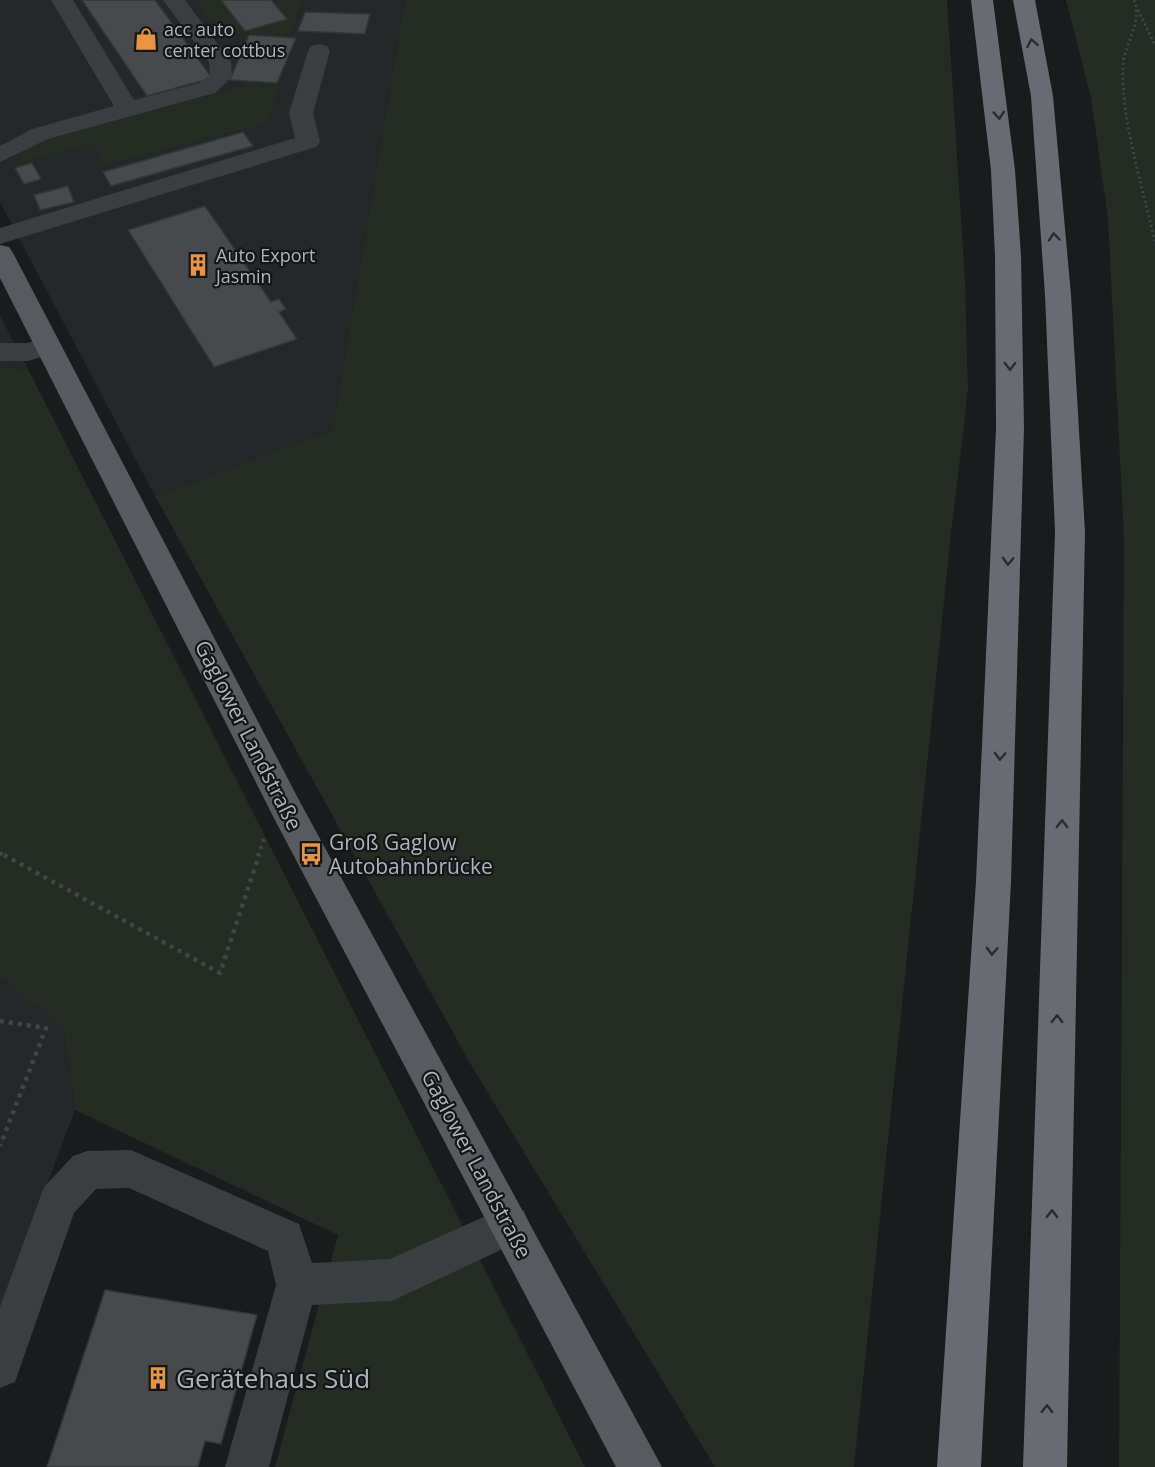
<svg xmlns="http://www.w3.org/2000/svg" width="1155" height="1467" font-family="'Open Sans',sans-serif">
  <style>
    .built { fill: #262729 }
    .green { fill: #242c24 }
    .building { fill: #47494c; stroke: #343538; stroke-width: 1.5 }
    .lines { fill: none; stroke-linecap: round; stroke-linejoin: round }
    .path-far2 { stroke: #414548; stroke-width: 3; stroke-dasharray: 2 3; stroke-linecap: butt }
    .path-far1 { stroke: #414548; stroke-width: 4; stroke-dasharray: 3 4.5; stroke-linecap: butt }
    .path { stroke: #414548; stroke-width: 4.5; stroke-dasharray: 4 5; stroke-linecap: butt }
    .minor { fill: #3b3d41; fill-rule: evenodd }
    .major { fill: #575b60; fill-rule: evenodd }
    .highway { fill: #686c72; fill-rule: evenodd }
    .oneway { stroke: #2a2c2e }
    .labels { text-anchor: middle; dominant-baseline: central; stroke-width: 4.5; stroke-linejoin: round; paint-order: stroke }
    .far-poi-label { font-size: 18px; fill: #adb4bb; stroke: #151617; text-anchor: start }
    .street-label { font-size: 21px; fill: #adb4bb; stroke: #151617 }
    .poi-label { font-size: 21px; fill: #adb4bb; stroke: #151617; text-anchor: start }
    .near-poi-label { font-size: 26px; fill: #adb4bb; stroke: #151617; text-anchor: start }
  </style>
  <rect width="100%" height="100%" fill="#1a1b1c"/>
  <g class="built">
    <path d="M0 0H194L221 36 248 33H292L303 0H405L332 430 155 496 0 202Z"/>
    <path d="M0 316 19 352 28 369 0 367Z"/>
    <path d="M0 977 63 1027 75 1110 0 1309Z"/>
  </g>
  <g class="green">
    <path d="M194 0H303L292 33H249L220 36Z"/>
    <path d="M405 0H947L965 281 968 390 951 534 854 1467H715L471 1065 155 496 332 430Z"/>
    <path d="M1066 0H1155V1467H1119L1124 540 1108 219 1091 98Z"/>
    <path d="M247 85 278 87 268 123 105 165 92 144 16 163V148Z"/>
    <path d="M0 367 28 369 585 1467H275L338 1235 75 1110 63 1027 0 977Z"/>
  </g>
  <g class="building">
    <path d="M82 0H155L212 78 147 96Z"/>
    <path d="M221 0H271L287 19 245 31Z"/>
    <path d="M305 12 370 14 365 34 298 31Z"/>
    <path d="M249 35 296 38 277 83 230 80Z"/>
    <path d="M243 132 253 146 111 186 103 172Z"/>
    <path d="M32 163 41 179 24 184 15 168Z"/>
    <path d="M68 186 74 202 40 210 34 195Z"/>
    <path d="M205 206 271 302 279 299 286 309 279 312 297 339 214 367 128 230Z"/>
    <path d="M105 1290 257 1315 221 1444 205 1441 198 1467H47Z"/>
  </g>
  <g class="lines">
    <g class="path-far2">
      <path d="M1134 0C1143 22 1124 44 1123 66 1121 120 1143 189 1155 242"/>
      <path d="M1138 10 1155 45"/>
    </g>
    <g class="path-far1">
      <path d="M0 853 6 856"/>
      <path d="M258 856 264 839"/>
    </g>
    <g class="path">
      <path d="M4 855 220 973 259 855"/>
      <path d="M0 1021 46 1028 0 1146"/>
    </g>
    <g class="minor">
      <path d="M51 0H73L134 100 199 83 210 75 209 62 163 0H185L231 62 232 77 215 93 48 139 0 162V146L32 129 114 106Z"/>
      <path d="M319 44 327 46 330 51 313 113 320 142 316 147 0 244V228L295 138 289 113 308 51 311 46Z"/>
      <path d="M48 337 58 340 61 346 58 352 28 361H0V343H27Z"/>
      <path d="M131 1150 299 1224 312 1263 390 1259 510 1205 524 1211 530 1225 524 1239 392 1301 312 1305 269 1467H225L276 1285 268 1251 129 1188 96 1189 74 1213 15 1382 0 1388V1307L44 1187 73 1156 87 1151Z"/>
    </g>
    <path class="major" d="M0 245 9 247 13 253 300 802 662 1467H616L276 822 0 278Z"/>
    <g class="highway">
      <path d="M971 0H993L1015 170 1021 256 1024 428 1011 881 981 1467H937L976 881 996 428 995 256 991 170Z"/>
      <path d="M1013 0H1035L1053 96 1071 295 1085 532 1067 1467H1023L1055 532 1045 295 1031 96Z"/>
    </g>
  </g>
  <defs><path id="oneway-chevron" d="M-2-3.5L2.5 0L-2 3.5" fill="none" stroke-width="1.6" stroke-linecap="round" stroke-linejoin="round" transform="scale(1.5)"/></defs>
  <g class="oneway">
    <use href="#oneway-chevron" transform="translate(1032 43) rotate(-101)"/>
    <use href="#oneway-chevron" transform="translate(999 115) rotate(86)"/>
    <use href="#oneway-chevron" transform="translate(1054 237) rotate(-95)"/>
    <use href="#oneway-chevron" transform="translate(1010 366) rotate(90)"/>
    <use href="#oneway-chevron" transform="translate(1008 561) rotate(92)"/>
    <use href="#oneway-chevron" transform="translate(1000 756) rotate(92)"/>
    <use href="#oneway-chevron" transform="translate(1062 824) rotate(-89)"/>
    <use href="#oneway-chevron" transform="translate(992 951) rotate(92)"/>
    <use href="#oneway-chevron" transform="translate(1057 1019) rotate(-89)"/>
    <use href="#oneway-chevron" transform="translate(1052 1214) rotate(-89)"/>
    <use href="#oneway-chevron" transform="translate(1047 1409) rotate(-89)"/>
  </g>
  <defs>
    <g id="shop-bare" transform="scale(1.8)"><path d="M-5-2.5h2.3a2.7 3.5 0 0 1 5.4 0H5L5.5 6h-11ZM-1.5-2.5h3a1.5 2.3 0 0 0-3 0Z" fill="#e99445" stroke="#151617" stroke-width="2.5" paint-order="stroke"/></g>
    <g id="building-bare" transform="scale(1.8)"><path d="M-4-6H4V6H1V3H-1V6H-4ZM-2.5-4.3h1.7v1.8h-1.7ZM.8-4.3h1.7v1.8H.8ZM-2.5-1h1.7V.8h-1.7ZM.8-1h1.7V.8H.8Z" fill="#e99445" stroke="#151617" stroke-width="2.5" paint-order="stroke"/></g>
    <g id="bus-bare" transform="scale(1.8)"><path d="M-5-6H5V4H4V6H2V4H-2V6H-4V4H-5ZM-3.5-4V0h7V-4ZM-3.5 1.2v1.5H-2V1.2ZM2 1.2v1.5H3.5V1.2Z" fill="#e99445" stroke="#151617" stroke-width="2.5" paint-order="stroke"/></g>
  </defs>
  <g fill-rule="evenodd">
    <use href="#shop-bare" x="146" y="39"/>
    <use href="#building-bare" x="198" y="265"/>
    <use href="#bus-bare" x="311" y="854"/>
    <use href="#building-bare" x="158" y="1378"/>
  </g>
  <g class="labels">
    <g class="far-poi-label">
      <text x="164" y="29">acc auto<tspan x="164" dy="21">center cottbus</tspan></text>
      <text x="216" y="255">Auto Export<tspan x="216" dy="21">Jasmin</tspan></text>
    </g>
    <g class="street-label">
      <text transform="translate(249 735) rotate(63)">Gaglower Landstraße</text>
      <text transform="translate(477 1164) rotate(62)">Gaglower Landstraße</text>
    </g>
    <g class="poi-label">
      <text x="329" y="842">Groß Gaglow<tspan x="329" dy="24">Autobahnbrücke</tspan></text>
    </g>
    <g class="near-poi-label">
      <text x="176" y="1378">Gerätehaus Süd</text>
    </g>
  </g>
</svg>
